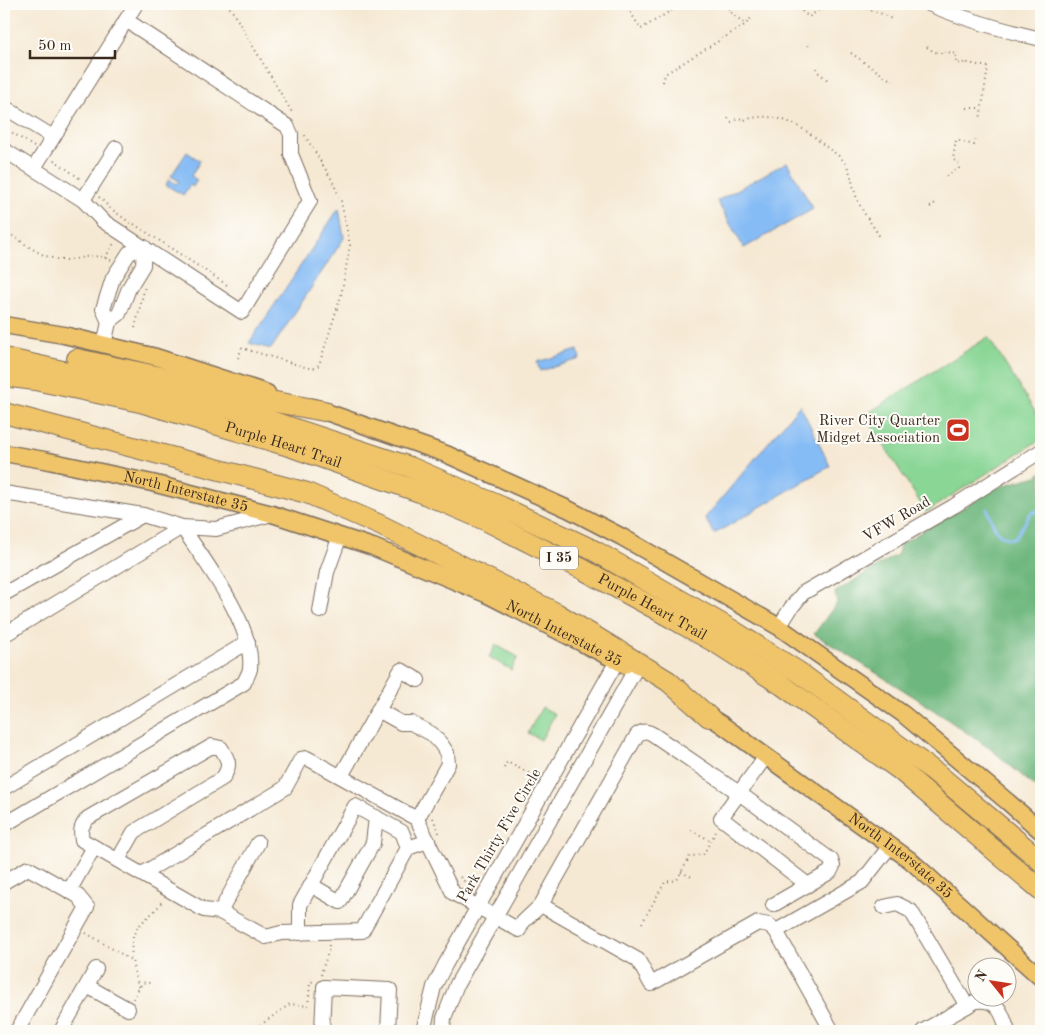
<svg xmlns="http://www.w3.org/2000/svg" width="1045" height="1035" font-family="'Old Standard TT',serif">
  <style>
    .green { fill: #89d695; stroke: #62805a }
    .forest { fill: #6eb77e; stroke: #54704e }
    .water { fill: #86bcf5; stroke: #60738a }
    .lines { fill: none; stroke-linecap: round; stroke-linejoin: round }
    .stream { stroke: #86bcf5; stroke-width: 3 }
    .minor-casing { stroke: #7c6d5e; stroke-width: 16 }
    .major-casing { stroke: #7c6d5e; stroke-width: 19 }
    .highway-casing { stroke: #7c6d5e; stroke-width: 22 }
    .path { stroke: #7c6d5e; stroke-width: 2; stroke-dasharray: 1 4; stroke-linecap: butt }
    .minor { stroke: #fff; stroke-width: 14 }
    .major { stroke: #f0c469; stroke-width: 16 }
    .highway { stroke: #f0c469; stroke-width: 20 }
    .labels { text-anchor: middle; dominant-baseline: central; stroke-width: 4; stroke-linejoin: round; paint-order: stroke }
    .shield { fill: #fdfcf7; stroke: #75695f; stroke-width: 1 }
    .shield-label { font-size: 14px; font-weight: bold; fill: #3b2a1e }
    .poi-label { font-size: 15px; fill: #3b2a1e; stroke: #fdfcf7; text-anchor: end }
    .street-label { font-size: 15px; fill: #3b2a1e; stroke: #fdfcf7 }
  </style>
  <rect width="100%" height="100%" fill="#fdfcf7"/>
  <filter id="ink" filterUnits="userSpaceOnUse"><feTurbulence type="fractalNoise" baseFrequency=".02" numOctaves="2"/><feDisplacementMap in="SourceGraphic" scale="10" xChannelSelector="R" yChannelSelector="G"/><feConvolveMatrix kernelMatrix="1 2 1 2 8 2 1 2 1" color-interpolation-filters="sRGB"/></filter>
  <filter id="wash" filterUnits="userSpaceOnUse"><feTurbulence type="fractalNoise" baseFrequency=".0096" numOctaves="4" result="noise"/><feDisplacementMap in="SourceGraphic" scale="20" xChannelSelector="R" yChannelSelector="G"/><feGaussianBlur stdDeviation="1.12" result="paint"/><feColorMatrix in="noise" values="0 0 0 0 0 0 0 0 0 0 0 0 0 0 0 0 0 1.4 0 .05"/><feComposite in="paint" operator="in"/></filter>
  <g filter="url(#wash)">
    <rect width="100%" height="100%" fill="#f6e9d4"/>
    <g class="green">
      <path d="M988 337 1041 421V439L926 512 865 415Z"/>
      <path d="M496 645 518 657 511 670 489 657Z"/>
      <path d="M542 707 555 714 541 740 528 733Z"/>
    </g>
    <path class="forest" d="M1041 472V792L992 750 916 698 814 634 837 603 835 592 898 554 900 544 1001 486 1037 476Z"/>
    <g class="water">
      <path d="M187 152 200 161 191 176 197 180 193 187 190 185 183 195 166 185 169 179 176 184 179 181 171 176Z"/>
      <path d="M787 162 813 209 744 248 717 201Z"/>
      <path d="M339 208 344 238 271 349 249 343Z"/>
      <path d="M578 350 580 359 540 371 537 362Z"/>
      <path d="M800 405 830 466 714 534 705 518Z"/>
    </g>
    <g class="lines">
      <path class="stream" d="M987 509C994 524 995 540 1015 538L1031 513 1041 510"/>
    </g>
  </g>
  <g filter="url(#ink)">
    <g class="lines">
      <g class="minor-casing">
        <g id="minor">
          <path d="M929 4C965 20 1003 30 1041 39"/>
          <path d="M4 107 53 137"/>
          <path d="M4 150 83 200 103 221 242 312 310 201 291 154V134L287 126 126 20"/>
          <path d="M34 168 136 4"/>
          <path d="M83 200 116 148"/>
          <path d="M109 322 103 309 113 278 129 253 144 247"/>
          <path d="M104 345 109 322 119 314 129 288 143 265 144 247"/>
          <path d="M4 493 143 515"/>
          <path d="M4 594 143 515 182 527 216 529 272 514"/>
          <path d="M320 611 327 572 340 536"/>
          <path d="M779 627 791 608 803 593 954 506 1041 451"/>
          <path d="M4 635 182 527"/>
          <path d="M378 710 401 723H411L432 734 441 744 447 753 448 764 417 819"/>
          <path d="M766 756 721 818 808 885"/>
          <path d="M341 776 401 670 418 680"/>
          <path d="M4 788 248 642"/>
          <path d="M4 825 244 683C246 678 249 674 250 669 255 626 205 562 182 527"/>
          <path d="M118 860 134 832 223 778C231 765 229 761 221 748L212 746 88 818C81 826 80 830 82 840L204 910 220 912 266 937 281 933 362 931 408 848 428 841"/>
          <path d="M142 874 285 788 301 759 307 758 417 819 453 893 519 930 523 922 541 905 637 735C644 730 648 731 654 735L739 793 831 860 833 866 830 872 773 905"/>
          <path d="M4 882 28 868 78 896 87 907 17 1031"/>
          <path d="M311 885 340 902 373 843 376 817"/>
          <path d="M69 891 94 847"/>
          <path d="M541 905 638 960 651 984 758 923 769 925 776 931"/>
          <path d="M884 907 897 904 911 911 967 1006"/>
          <path d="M220 912 258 843"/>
          <path d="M300 933V905L355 806 402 832 408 848"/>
          <path d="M87 986 128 1009"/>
          <path d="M61 1031 96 969"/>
          <path d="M322 1031 324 987 390 990 388 1031"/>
          <path d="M423 1031 434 987 445 965 617 661"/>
          <path d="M443 1031 444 1018 457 984 635 670"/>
          <path d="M832 1031 776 931 862 882 890 846"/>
          <path d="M923 1031 976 1001C999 998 1002 1014 1008 1031"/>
        </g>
      </g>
      <g class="major-casing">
        <g id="major">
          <path d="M4 325 64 335 156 357 267 393"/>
          <path d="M312 407 446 454 568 509 622 537 779 627 903 714 1008 802 1041 831"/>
          <path id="s1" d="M4 453 44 460 152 483 272 514 373 547 486 594 625 665"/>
          <path id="s2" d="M699 710 721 724 910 860 1041 978"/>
        </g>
      </g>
      <g class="highway-casing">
        <g id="highway">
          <path d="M4 358 234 409 410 467 502 507 595 551 732 630 800 673 935 772 1041 861"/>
          <path d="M77 359 179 381 227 393 324 411"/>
          <path id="s3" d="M4 376 35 380 140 402 292 447 420 492 485 520 584 570 654 608 718 644 782 685 900 770 1041 890"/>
          <path d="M4 413 307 493 380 525 556 613 668 681 709 717"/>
        </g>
      </g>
      <g class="path">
        <path d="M226 4 231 9 293 114"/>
        <path d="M625 4 641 29 682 4"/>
        <path d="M726 4 732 14 746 24 752 17"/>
        <path d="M860 4 859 6C870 11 882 12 891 19"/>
        <path d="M802 11 809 17 827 4"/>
        <path d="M808 45 810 48"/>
        <path d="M927 47 934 52 941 53 942 51 957 54 956 63 963 64 964 62 988 67 980 120"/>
        <path d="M851 53 887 78 893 80"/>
        <path d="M816 68 819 73 829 81"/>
        <path d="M663 82 665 74 746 24"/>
        <path d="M967 108H982"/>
        <path d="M728 118 731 122 739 118 744 120C775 110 801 125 824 145 831 151 840 155 845 163 852 173 852 185 856 196 861 211 873 225 881 239"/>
        <path d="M4 127 34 147"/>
        <path d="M54 160 82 180"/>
        <path d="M946 176 959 169V164L953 159 956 140 974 145 976 137"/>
        <path d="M99 197 110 208 133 225"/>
        <path d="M930 207 938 201"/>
        <path d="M134 224 227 285"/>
        <path d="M4 230C20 240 37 255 56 259 74 264 89 250 111 260"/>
        <path d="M105 258 114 243"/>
        <path d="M135 328 145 286"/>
        <path d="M238 358 242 348 308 368H314L319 365 341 296 350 245 341 201 332 180 304 134"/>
        <path d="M504 768 507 762 536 777"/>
        <path d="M433 818 440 835"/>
        <path d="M691 830 711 841"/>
        <path d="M681 872 694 878"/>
        <path d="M460 877 471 888"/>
        <path d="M642 923 665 882 677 880 690 856 703 855 717 830"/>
        <path d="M86 933 133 961"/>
        <path d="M321 975C323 964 329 955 329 944"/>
        <path d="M139 987C133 970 126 942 138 927 146 917 156 912 162 901"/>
        <path d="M133 999 142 983 147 982 151 984"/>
        <path d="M308 1006 310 983 313 981"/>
        <path d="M252 1031 290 1004 308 1006"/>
      </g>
      <use href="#minor" class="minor"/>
      <use href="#major" class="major"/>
      <use href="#highway" class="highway"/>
    </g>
  </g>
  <defs>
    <g id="stadium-square" transform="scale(1.25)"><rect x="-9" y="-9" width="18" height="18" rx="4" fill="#c8321e" stroke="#fdfcf7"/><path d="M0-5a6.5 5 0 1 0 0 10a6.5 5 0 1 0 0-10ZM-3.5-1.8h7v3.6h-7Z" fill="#fff"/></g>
  </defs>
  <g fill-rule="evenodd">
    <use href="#stadium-square" x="958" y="430"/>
  </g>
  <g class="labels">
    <rect class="shield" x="540" y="546.5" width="38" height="23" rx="4"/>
    <g class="shield-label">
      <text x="559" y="558">I 35</text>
    </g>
    <g class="poi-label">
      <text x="940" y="421">River City Quarter<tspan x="940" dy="17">Midget Association</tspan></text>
    </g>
    <g class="street-label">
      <text stroke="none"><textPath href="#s3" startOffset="288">Purple Heart Trail</textPath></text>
      <text stroke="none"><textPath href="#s1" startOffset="186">North Interstate 35</textPath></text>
      <text transform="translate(897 520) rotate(-30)">VFW Road</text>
      <text stroke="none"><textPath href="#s3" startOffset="692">Purple Heart Trail</textPath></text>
      <text stroke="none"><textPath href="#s1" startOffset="591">North Interstate 35</textPath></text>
      <text transform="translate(500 836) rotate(-60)">Park Thirty Five Circle</text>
      <text stroke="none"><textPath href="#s2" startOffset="249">North Interstate 35</textPath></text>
    </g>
  </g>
  <rect width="1045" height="1035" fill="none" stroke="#fdfcf7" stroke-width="20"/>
  <g transform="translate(992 982) rotate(300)"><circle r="24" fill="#fdfcf7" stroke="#afa8a0"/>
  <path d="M0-4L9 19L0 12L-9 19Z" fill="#c8321e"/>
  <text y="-8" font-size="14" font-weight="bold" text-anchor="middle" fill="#3b2a1e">N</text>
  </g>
  <path d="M30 50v8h85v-8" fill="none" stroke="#3b2a1e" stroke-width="2.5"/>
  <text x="38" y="50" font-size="15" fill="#3b2a1e" stroke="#fdfcf7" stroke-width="4" paint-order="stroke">50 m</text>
</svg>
